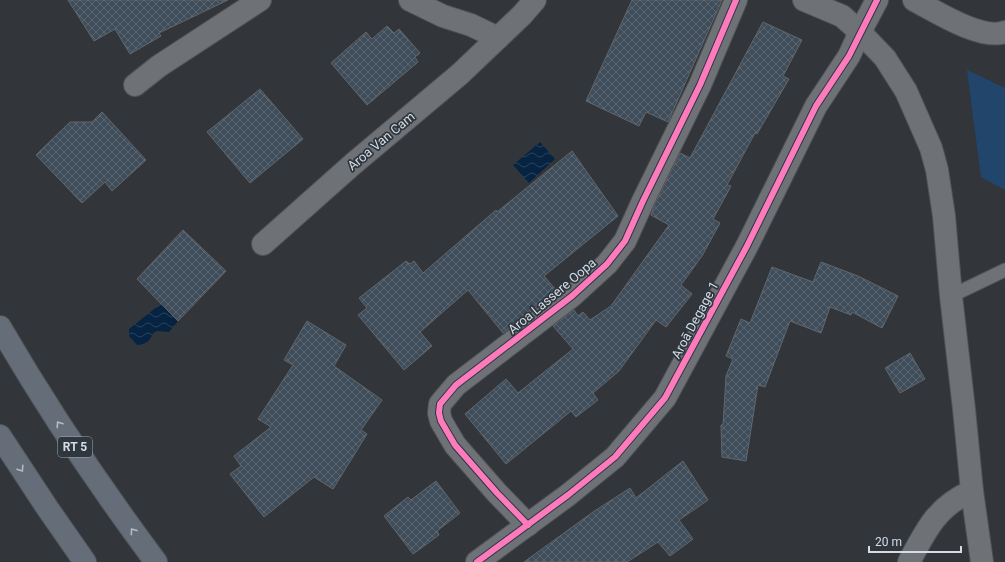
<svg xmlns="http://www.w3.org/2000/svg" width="1005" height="562" font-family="Roboto,sans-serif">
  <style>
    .grass { fill: #22456c }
    .water { fill: url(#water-waves) }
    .building { fill: url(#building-cross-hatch); stroke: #62666a }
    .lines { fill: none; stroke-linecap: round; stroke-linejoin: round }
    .lane-casing { stroke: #505458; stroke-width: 15 }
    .street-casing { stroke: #505458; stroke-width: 24 }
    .secondary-casing { stroke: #505458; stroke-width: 24 }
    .highway-casing { stroke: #505458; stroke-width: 24 }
    .lane { stroke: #6e7276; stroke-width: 13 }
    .street { stroke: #6e7276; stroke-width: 22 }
    .secondary { stroke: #6e7276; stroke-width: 22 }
    .highway { stroke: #646d78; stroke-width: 22 }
    .cycleway-casing { stroke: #2e363f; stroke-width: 8 }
    .cycleway { stroke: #fd7abc; stroke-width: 6 }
    .oneway { stroke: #b4bbc2 }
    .labels { text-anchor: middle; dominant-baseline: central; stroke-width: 3.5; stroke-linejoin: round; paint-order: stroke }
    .shield { fill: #2e363f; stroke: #a4aab1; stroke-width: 1 }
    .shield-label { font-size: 12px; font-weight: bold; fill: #d7dce2 }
    .street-label { font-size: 13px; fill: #d7dce2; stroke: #2e363f }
  </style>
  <defs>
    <pattern id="water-waves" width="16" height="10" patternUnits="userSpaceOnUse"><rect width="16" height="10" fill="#062342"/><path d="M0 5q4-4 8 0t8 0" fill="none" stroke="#2a425d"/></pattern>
    <pattern id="building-cross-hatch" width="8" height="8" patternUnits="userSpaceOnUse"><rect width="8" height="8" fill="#3f4d5b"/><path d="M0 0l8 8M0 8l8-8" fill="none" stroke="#5a6672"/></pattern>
  </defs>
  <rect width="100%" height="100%" fill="#32363b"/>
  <path class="grass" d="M967 70 1005 88V190L981 177Z"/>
  <g class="water">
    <path d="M540 142 555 159 529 183 513 165Z"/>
    <path d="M163 302 180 319 169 332 157 331 153 333C151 340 146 345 137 345L129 336V329Z"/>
  </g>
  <g class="building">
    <path d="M68 0H228L159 33 161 36 130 54 115 29 94 41Z"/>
    <path d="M632 0H722L668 122 646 112 639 126 586 101Z"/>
    <path d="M763 22 802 40 783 76 789 79 757 134 755 133 727 185 731 186 713 219 720 223 702 256 681 285 692 294 666 327 656 320 619 371 593 393 598 400 576 417 571 411 506 464 465 414 506 379 518 393 573 349 553 326 574 310 578 316 583 312 590 320 611 306 669 225 651 215 654 206 680 153 690 158Z"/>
    <path d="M387 26 394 33 399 29 420 53 415 57 418 62 367 105 331 63 366 32 372 39Z"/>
    <path d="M260 89 303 139 250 183 207 132Z"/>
    <path d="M102 112 146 160 112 191 105 182 82 203 36 155 70 122H92Z"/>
    <path d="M572 151 618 216 544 276 557 291 503 333 468 290 420 332 432 346 404 370 358 315 367 308 359 298 406 261 410 264 414 261 423 273 496 210 497 212Z"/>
    <path d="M183 230 226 271 178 321 137 279Z"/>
    <path d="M821 262 858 276 898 296 882 328 852 312 851 315 830 307 821 333 790 321 765 387 758 385 746 461 722 457 721 425H723L726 376 733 359 726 356 741 319 750 323 772 267 813 282Z"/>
    <path d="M307 321 346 345 334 366 382 400 361 430 367 434 333 489 314 477 264 517 230 474 241 466 234 456 271 427 258 419 293 365 284 360Z"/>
    <path d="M910 353 925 379 900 393 885 368Z"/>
    <path d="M683 461 708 500 679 520 693 539 670 556 658 542 627 562H524L593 512 630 488 636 498Z"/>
    <path d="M436 481 460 513 437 531 439 535 413 554 384 516 408 497 411 500Z"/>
  </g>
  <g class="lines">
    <g class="lane-casing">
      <path id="lane" d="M951 296 1005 270"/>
    </g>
    <g class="street-casing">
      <g id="street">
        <path d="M410 0 443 16 471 25 498 38"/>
        <path d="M914 0C935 11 982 41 1005 32"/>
        <path d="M135 85 159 66 260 0"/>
        <path d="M263 244 353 164 460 74 522 15 535 0"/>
        <path d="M528 525 497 493 455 445 441 421 439 413 440 404 456 385 572 296 607 264 625 241 643 201 700 85 736 0"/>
        <path d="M477 562 568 495 615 457 665 398 747 246 816 106 849 56 860 32"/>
        <path d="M909 562C926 530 937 506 972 491"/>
      </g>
    </g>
    <g class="secondary-casing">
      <g id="secondary">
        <path d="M804 0 842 16 860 32 885 58 906 91 931 148 937 170 944 216 951 296 964 409 972 491 982 562"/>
        <path d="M860 32 877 0"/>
      </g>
    </g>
    <g class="highway-casing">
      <g id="highway">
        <path d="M0 327C47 408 100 487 156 562"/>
        <path d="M0 436 48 509 85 562"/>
      </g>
    </g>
    <use href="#lane" class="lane"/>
    <use href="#street" class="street"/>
    <use href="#secondary" class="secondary"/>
    <use href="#highway" class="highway"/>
    <g class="cycleway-casing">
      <g id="cycleway">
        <path d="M528 525 497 493 455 445 441 421 439 413 440 404 456 385 572 296 607 264 625 241 643 201 700 85 736 0"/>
        <path d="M477 562 568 495 615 457 665 398 747 246 816 106 849 56 877 0"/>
      </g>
    </g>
    <use href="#cycleway" class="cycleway"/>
  </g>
  <defs><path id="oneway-chevron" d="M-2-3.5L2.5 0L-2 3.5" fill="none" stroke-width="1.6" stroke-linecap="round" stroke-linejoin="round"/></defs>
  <g class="oneway">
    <use href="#oneway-chevron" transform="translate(59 424) rotate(-124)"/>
    <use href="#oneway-chevron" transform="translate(21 469) rotate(56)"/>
    <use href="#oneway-chevron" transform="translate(133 531) rotate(-126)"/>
  </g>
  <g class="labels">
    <rect class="shield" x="58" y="437" width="34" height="20" rx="3"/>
    <g class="shield-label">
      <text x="75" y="447">RT 5</text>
    </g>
    <g class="street-label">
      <text transform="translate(381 141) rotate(-40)">Aroa Van Cam</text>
      <text transform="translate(552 296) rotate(-40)">Aroa Lassere Oopa</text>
      <text transform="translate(695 320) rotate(-62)">Aroā Degage 1</text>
    </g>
  </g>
  <path d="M869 546v6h92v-6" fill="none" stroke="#d7dce2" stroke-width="2"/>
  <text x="875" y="546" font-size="12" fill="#d7dce2" stroke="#2e363f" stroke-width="3" paint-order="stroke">20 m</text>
</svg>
